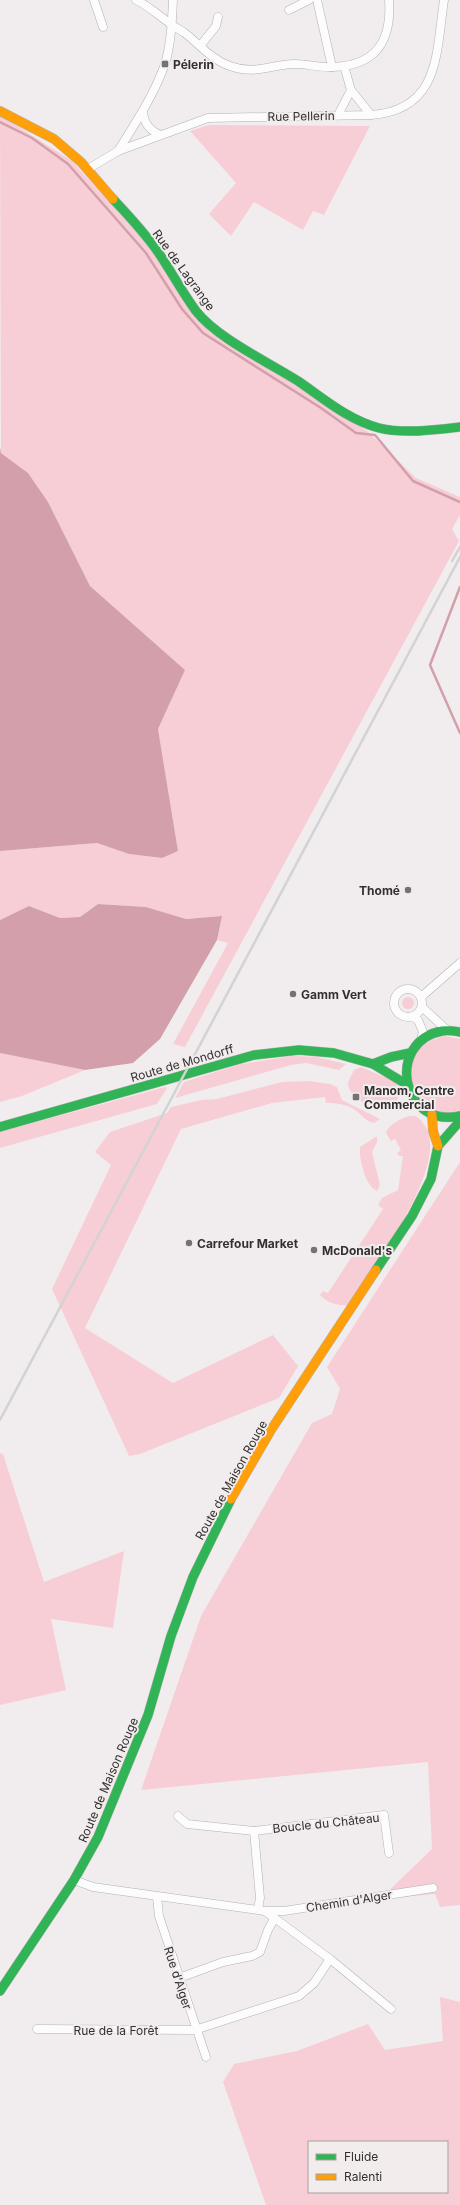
<svg xmlns="http://www.w3.org/2000/svg" width="460" height="2205" font-family="Inter,sans-serif">
  <style>
    .green { fill: #f8ced6; fill-rule: evenodd }
    .water { fill: #d29faa }
    .lines { fill: none; stroke-linecap: round; stroke-linejoin: round }
    .stream { stroke: #d29faa; stroke-width: 2.5 }
    .street-casing { stroke: #b3b1b2; stroke-width: 9 }
    .fast-casing { stroke: #b3b1b2; stroke-width: 10 }
    .slow-casing { stroke: #b3b1b2; stroke-width: 10 }
    .street { stroke: #fdfcfc; stroke-width: 8 }
    .fast { stroke: #30b455; stroke-width: 9 }
    .slow { stroke: #ff9f0a; stroke-width: 9 }
    .rail { stroke: #d3d3d3; stroke-width: 2.5 }
    .poi-dot { fill: #757272; stroke: #f2eced; stroke-width: 1.5 }
    .labels { text-anchor: middle; dominant-baseline: central; stroke-width: 4; stroke-linejoin: round; paint-order: stroke }
    .poi-label { font-size: 12px; font-weight: bold; fill: #323030; stroke: #f2eced; text-anchor: start }
    .street-label { font-size: 12px; fill: #323030; stroke: #f2eced }
  </style>
  <rect width="100%" height="100%" fill="#f1edee"/>
  <g class="green">
    <path d="M0 115 72 161 147 244 206 328 367 431 416 478 460 497V515L452 529 459 541 185 1047 173 1044 228 943 217 940 222 916 186 919 146 907 98 904 80 917 60 918 29 906 0 920V851L97 843 129 854 161 858 178 851 158 729 185 670 90 586 48 502 28 473 1 453Z"/>
    <path d="M209 125 370 126 324 215 313 211 303 230 254 202 231 236 209 214 236 183 190 131Z"/>
    <circle cx="408" cy="1003" r="6"/>
    <path d="M445 1036 460 1039V1112L438 1114 416 1100C414 1090 409 1077 409 1066 408 1050 432 1039 445 1036Z"/>
    <path d="M0 1053 85 1070 22 1096 0 1102Z"/>
    <path d="M293 1056 317 1057 346 1064 339 1070 306 1063 291 1065 175 1098 184 1082 241 1064Z"/>
    <path d="M361 1067 396 1082 400 1092 396 1103 379 1109C366 1105 348 1097 348 1082L354 1070Z"/>
    <path d="M309 1081 330 1084 337 1087 342 1100 380 1119 374 1123C366 1122 361 1114 355 1110 347 1104 336 1103 326 1103L325 1097 272 1103 181 1129 85 1328 173 1383 273 1335 298 1366 279 1398 140 1454 129 1456 52 1289 111 1165 95 1152 110 1132 167 1113 171 1107 201 1100 217 1099 282 1082Z"/>
    <path d="M165 1087 167 1088 157 1104 0 1148V1132Z"/>
    <path d="M410 1116H416C422 1121 427 1127 429 1135 440 1179 372 1269 348 1305 338 1306 327 1303 320 1295L323 1291 328 1293 383 1209 378 1205 382 1198 398 1190 403 1156H399L397 1153 401 1150 395 1139 391 1141 386 1133C389 1124 401 1118 410 1116Z"/>
    <path d="M377 1136V1142L372 1152 380 1185 377 1191C365 1186 359 1159 360 1147Z"/>
    <path d="M460 1162V1905L440 1907 435 1894 380 1899 432 1849 428 1762 141 1790 201 1616 312 1423 332 1414 340 1389 327 1367Z"/>
    <path d="M0 1453 3 1454 44 1582 124 1551 113 1628 51 1619 66 1690 0 1705Z"/>
    <path d="M440 1997 460 2002V2205H266L223 2082 234 2064 297 2051 368 2024 385 2050 443 2041ZM309 2142H447V2192H309Z"/>
  </g>
  <g class="water">
    <path d="M0 447 1 453 28 473 48 502 90 586 185 670 158 729 178 851 162 858 129 854 97 843 0 851Z"/>
    <path d="M98 904 146 907 186 919 222 916 217 940 160 1039 133 1063 85 1070 0 1053V920L29 906 60 918 80 917Z"/>
  </g>
  <g class="lines">
    <g class="stream">
      <path d="M0 122 32 138 68 164 146 253 182 309 203 333 321 408 356 433 375 435 413 481 460 502"/>
      <path d="M460 587 430 665 460 733"/>
    </g>
    <g class="street-casing">
      <g id="street">
        <path d="M94 0 103 27"/>
        <path d="M136 0C149 6 159 16 171 24 176 28 181 30 186 34 200 45 212 60 230 66 254 75 270 65 293 64 305 63 318 68 332 67 375 66 392 42 389 0"/>
        <path d="M317 0 332 67"/>
        <path d="M289 10 309 0"/>
        <path d="M200 46 216 26 218 17"/>
        <path d="M344 66 351 90 371 115"/>
        <path d="M143 112C144 124 150 131 161 135"/>
        <path d="M338 115 351 90"/>
        <path d="M118 151C135 124 154 95 165 64 171 44 172 21 173 0"/>
        <path d="M88 169 118 151 208 118 371 115C440 110 436 54 444 0"/>
        <circle cx="408" cy="1003" r="14"/>
        <path d="M421 997 460 963"/>
        <path d="M422 1007 447 1030"/>
        <path d="M413 1017 418 1020 423 1032 421 1039"/>
        <path d="M178 1816 187 1824 254 1831 260 1898 258 1909"/>
        <path d="M254 1831 384 1815 389 1853"/>
        <path d="M74 1880 93 1887 265 1911H284L433 1888"/>
        <path d="M157 1897 159 1916 206 2057"/>
        <path d="M265 1911 330 1959 391 2009"/>
        <path d="M179 1978 223 1962 252 1956 260 1952 268 1930 274 1919"/>
        <path d="M37 2029 195 2030 299 1996 314 1983 330 1959"/>
      </g>
    </g>
    <g class="fast-casing">
      <g id="fast">
        <path d="M113 199C129 216 145 233 158 252 171 271 182 292 196 311 217 338 268 362 298 381 323 398 348 420 379 428 403 434 435 430 460 427"/>
        <path d="M460 1032C454 1031 447 1030 442 1031 386 1041 400 1129 460 1116"/>
        <path d="M373 1064 391 1057 410 1053"/>
        <path d="M0 1127 254 1055 299 1050 334 1053 373 1064 406 1084"/>
        <path d="M376 1270 412 1216 431 1179 438 1146 460 1121"/>
        <path d="M0 1991 74 1880 98 1837 148 1715 171 1636 193 1577 231 1499"/>
      </g>
    </g>
    <g class="slow-casing">
      <g id="slow">
        <path d="M0 111 54 139 81 162 113 199"/>
        <path d="M432 1114 433 1131 438 1146"/>
        <path d="M231 1499 271 1430 376 1270"/>
      </g>
    </g>
    <use href="#street" class="street"/>
    <use href="#fast" class="fast"/>
    <use href="#slow" class="slow"/>
    <g class="rail">
      <path d="M452 561 460 547"/>
      <path d="M0 1420 460 557"/>
    </g>
  </g>
  <g class="poi-dot">
    <rect x="161" y="60" width="8" height="8" rx="2"/>
    <circle cx="408" cy="890" r="4"/>
    <circle cx="293" cy="994" r="4"/>
    <rect x="352" y="1093" width="8" height="8" rx="2"/>
    <circle cx="189" cy="1243" r="4"/>
    <circle cx="314" cy="1250" r="4"/>
  </g>
  <g class="labels">
    <g class="poi-label">
      <text x="173" y="64">Pélerin</text>
      <text x="400" y="890" text-anchor="end">Thomé</text>
      <text x="301" y="994">Gamm Vert</text>
      <text x="364" y="1090">Manom, Centre<tspan x="364" dy="14">Commercial</tspan></text>
      <text x="197" y="1243">Carrefour Market</text>
      <text x="322" y="1250">McDonald's</text>
    </g>
    <g class="street-label">
      <text transform="translate(301 116) rotate(-1)">Rue Pellerin</text>
      <text transform="translate(184 270) rotate(54)">Rue de Lagrange</text>
      <text transform="translate(182 1063) rotate(-16)">Route de Mondorff</text>
      <text transform="translate(231 1480) rotate(-61)">Route de Maison Rouge</text>
      <text transform="translate(108 1780) rotate(-67)">Route de Maison Rouge</text>
      <text transform="translate(326 1823) rotate(-6)">Boucle du Château</text>
      <text transform="translate(349 1901) rotate(-9)">Chemin d'Alger</text>
      <text transform="translate(178 1978) rotate(72)">Rue d'Alger</text>
      <text x="116" y="2030">Rue de la Forêt</text>
    </g>
  </g>
  <rect x="308" y="2141" width="140" height="52" fill="#f2eced" stroke="#a5a1a1"/>
  <rect x="316" y="2154" width="20" height="6" fill="#30b455" stroke="#a5a1a1"/>
  <text x="344" y="2161" font-size="12" fill="#323030">Fluide</text>
  <rect x="316" y="2174" width="20" height="6" fill="#ff9f0a" stroke="#a5a1a1"/>
  <text x="344" y="2181" font-size="12" fill="#323030">Ralenti</text>
</svg>
